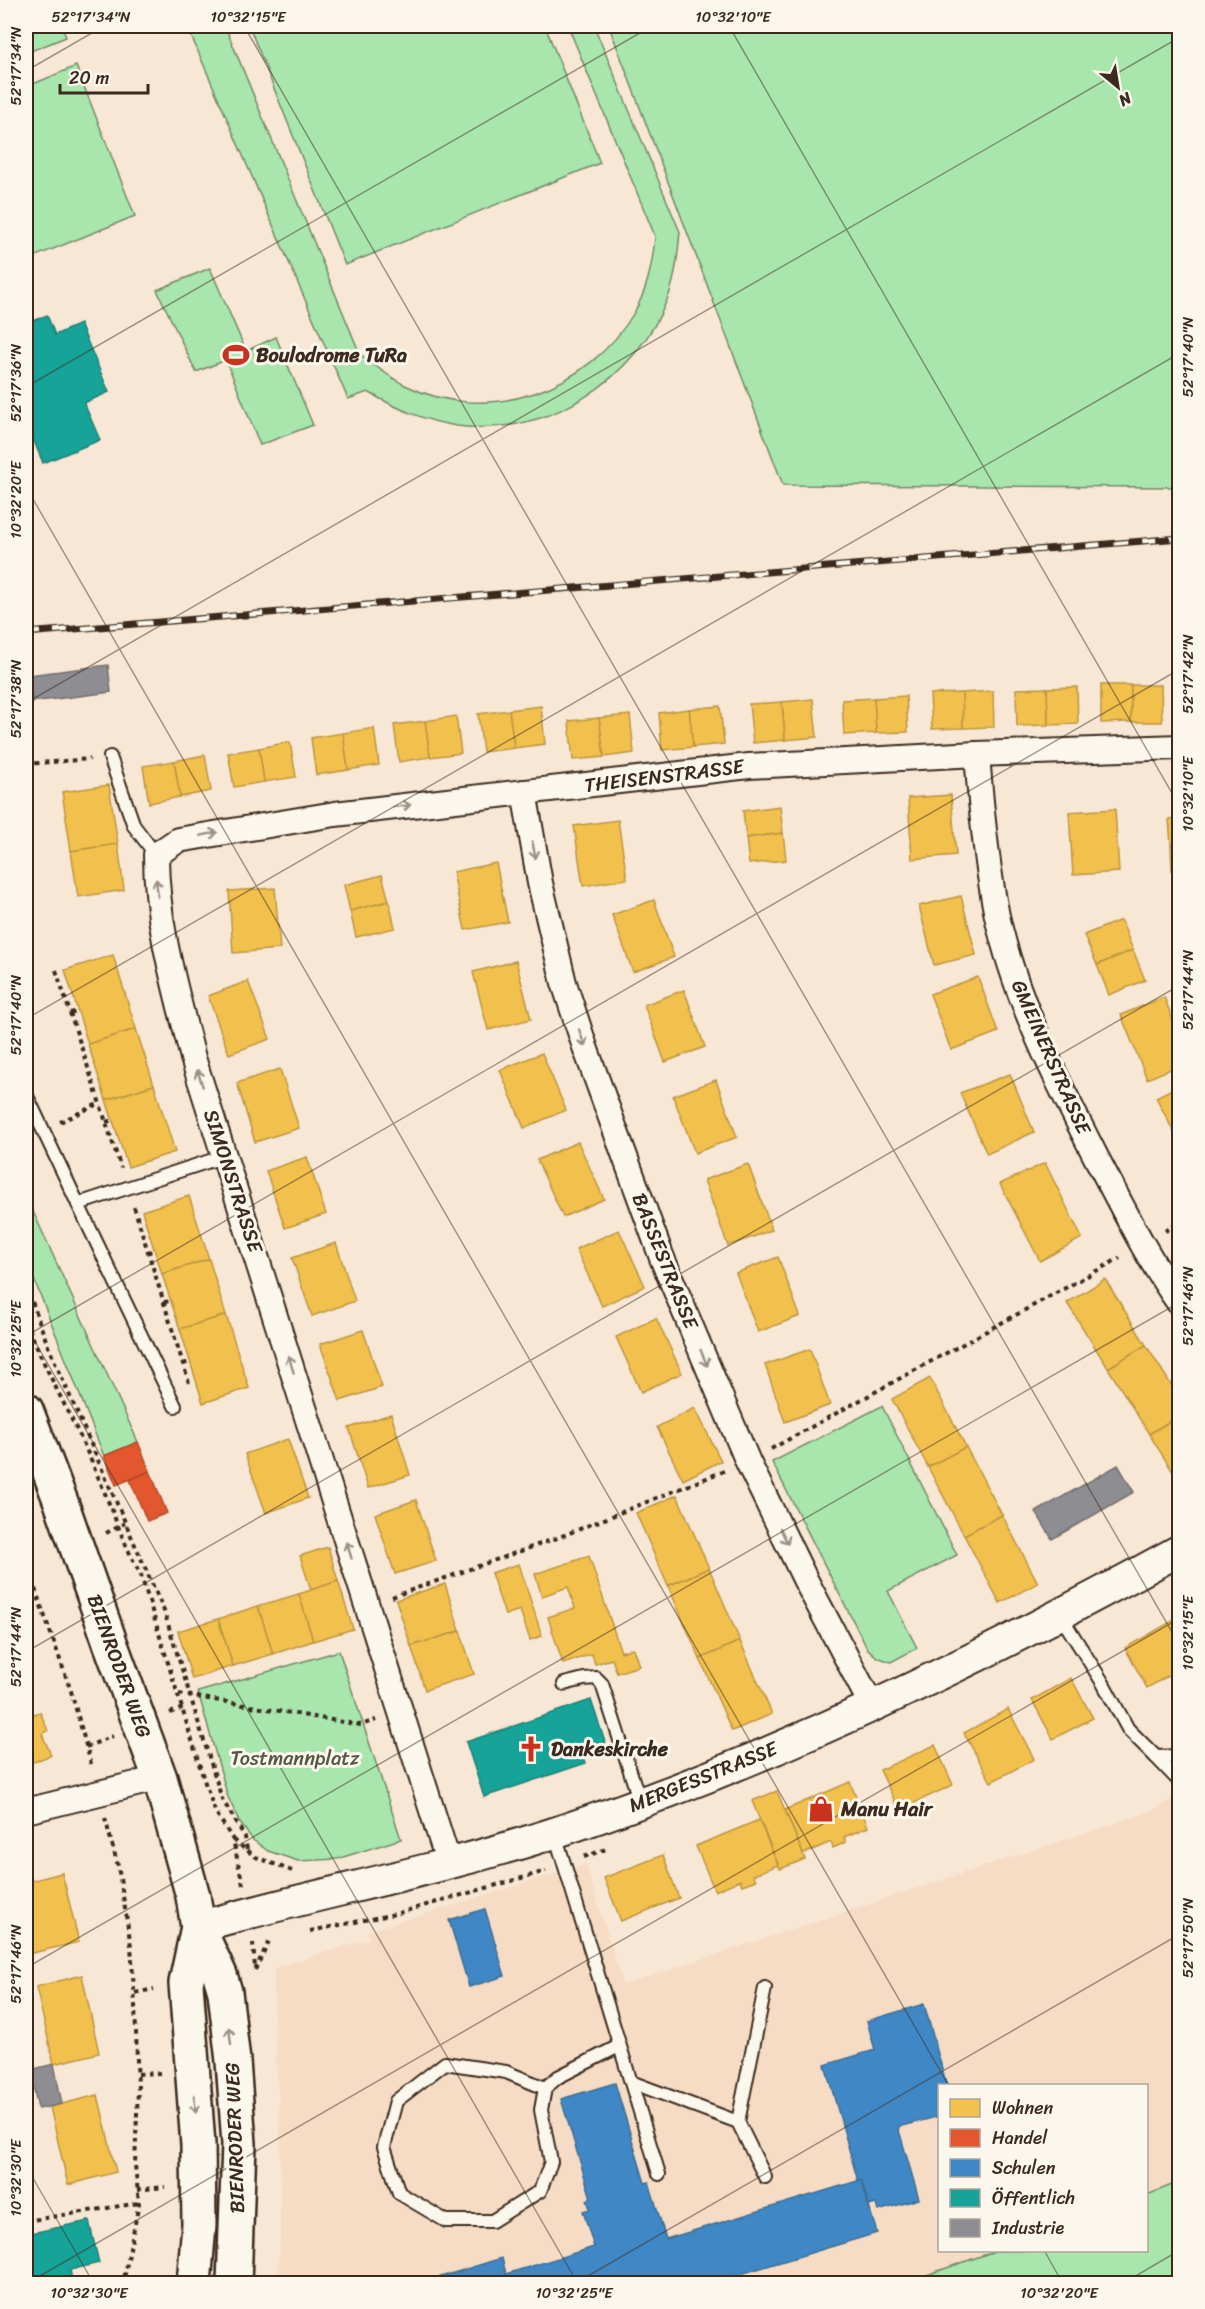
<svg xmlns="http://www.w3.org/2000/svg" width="1205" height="2309" font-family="Sriracha,sans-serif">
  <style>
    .built { fill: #f6dcc5 }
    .green { fill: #a8e6ae; stroke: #728866; stroke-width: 1.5 }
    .homes { fill: #f2c14e; stroke: #bb9440; stroke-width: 1.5 }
    .shops { fill: #e4572e; stroke: #b14a29; stroke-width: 1.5 }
    .schools { fill: #3f88c5; stroke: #3e6c93; stroke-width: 1.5 }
    .public { fill: #17a398; stroke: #227f73; stroke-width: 1.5 }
    .industry { fill: #8d8d92; stroke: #746f6f; stroke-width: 1.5 }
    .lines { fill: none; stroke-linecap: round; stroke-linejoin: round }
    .service-casing { stroke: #3b2a1e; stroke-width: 16 }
    .minor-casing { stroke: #3b2a1e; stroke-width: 28 }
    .tertiary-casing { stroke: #3b2a1e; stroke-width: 34 }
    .secondary-casing { stroke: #3b2a1e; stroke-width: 38 }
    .path { stroke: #3b2a1e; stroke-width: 4; stroke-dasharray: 4.5 4.5; stroke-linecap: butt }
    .service { stroke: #fbf7ec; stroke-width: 12 }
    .minor { stroke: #fbf7ec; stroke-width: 24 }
    .tertiary { stroke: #fbf7ec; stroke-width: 30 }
    .secondary { stroke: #fbf7ec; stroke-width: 33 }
    .rail-casing { stroke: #3b2a1e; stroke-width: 7 }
    .rail { stroke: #fbf7ec; stroke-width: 4.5; stroke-dasharray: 14; stroke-linecap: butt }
    .oneway { stroke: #9b9085 }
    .ticks { fill: none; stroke: #3b2a1e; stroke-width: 1.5; stroke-opacity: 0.45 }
    .labels { text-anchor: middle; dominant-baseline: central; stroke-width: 6; stroke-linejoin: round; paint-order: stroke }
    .poi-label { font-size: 20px; font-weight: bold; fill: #3b2a1e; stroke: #fbf7ec; text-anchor: start }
    .street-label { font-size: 20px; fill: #3b2a1e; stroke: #fbf7ec }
    .park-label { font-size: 20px; fill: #565942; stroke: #fbf7ec }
    .neatline { fill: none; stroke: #3b2a1e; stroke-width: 2 }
    .ticks-label { font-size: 15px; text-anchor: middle; fill: #3b2a1e }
  </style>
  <rect width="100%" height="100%" fill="#f8e7d5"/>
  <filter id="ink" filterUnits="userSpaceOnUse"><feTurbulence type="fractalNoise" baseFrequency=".0167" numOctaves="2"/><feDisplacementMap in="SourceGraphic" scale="12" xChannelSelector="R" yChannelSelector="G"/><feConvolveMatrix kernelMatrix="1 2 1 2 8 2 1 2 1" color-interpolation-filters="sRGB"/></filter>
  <g filter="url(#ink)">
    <path class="built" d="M1179 1794V2182L1147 2195 1146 2086H940V2250L995 2251 904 2283H276L280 2243V2128L274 2021V1968L369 1939 367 1932 586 1864 623 1985 1152 1811Z"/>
    <g class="green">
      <path d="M26 26H62L66 37 26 53Z"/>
      <path d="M187 26H225L360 354C375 366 389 377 405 385 489 427 590 389 635 311 648 288 653 262 655 236L568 26H594L680 232C678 253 676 275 669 295 637 380 548 438 457 426 424 421 396 408 368 392L348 399Z"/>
      <path d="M249 26H545L600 163 345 265Z"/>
      <path d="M609 26H1179V487L783 485Z"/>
      <path d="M76 66 135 216 26 260V87Z"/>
      <path d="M210 268 246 351 276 337 313 425 260 445 226 360 196 372 157 290Z"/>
      <path d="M26 1196 138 1442 104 1456 26 1259Z"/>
      <path d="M882 1406 957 1555 888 1591 917 1648 891 1662 877 1657 867 1648 772 1462Z"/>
      <path d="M339 1651 401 1839 337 1859 298 1861 268 1851 253 1840 240 1823 228 1797 198 1692Z"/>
      <path d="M1179 2182V2283H904L995 2251 1146 2250 1147 2195Z"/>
    </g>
    <g class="homes">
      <path d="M1101 685H1131V722L1101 723Z"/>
      <path d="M1131 685H1161L1162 722H1131Z"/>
      <path d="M1077 687 1078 724 1048 725 1047 688Z"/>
      <path d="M1047 688 1048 725 1017 726 1016 689Z"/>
      <path d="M993 691 994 727 963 728 962 693Z"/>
      <path d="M962 693 963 728 932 729 930 694Z"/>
      <path d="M906 696 908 732 876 733 874 698Z"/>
      <path d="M874 698 876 733 844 735 842 700Z"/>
      <path d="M813 699 817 737 785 740 782 702Z"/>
      <path d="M782 702 785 740 753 743 749 704Z"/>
      <path d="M541 706 545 744 514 748 509 710Z"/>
      <path d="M720 706 724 744 693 747 689 709Z"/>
      <path d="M689 709 693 747 662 750 659 713Z"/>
      <path d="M509 710 514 748 483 752 478 714Z"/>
      <path d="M630 715 634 753 604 757 599 718Z"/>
      <path d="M456 716 461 753 430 757 425 721Z"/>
      <path d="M599 718 604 757 573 760 569 721Z"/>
      <path d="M425 721 430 757 399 762 394 725Z"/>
      <path d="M374 728 379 765 348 770 343 733Z"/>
      <path d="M343 733 348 770 316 775 311 738Z"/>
      <path d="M290 742 296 777 264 782 259 748Z"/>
      <path d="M259 748 264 782 234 787 228 753Z"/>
      <path d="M205 755 211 791 180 797 174 761Z"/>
      <path d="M174 761 180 797 149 803 143 766Z"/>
      <path d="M109 785 118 844 71 851 62 792Z"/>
      <path d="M951 795 956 855 912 859 908 798Z"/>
      <path d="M780 806 783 833 746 838 743 811Z"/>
      <path d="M1115 809 1119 872 1073 875 1069 812Z"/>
      <path d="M1180 818V844L1171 845 1169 819Z"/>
      <path d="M618 820 627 879 583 886 574 826Z"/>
      <path d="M783 833 786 860 749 864 746 838Z"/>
      <path d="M118 844 124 890 78 897 71 851Z"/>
      <path d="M1180 844V871H1172L1171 845Z"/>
      <path d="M496 863 508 922 465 930 453 872Z"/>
      <path d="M382 875 389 901 350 911 344 885Z"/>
      <path d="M275 888 280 949 233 953 229 891Z"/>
      <path d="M961 896 976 955 934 965 919 906Z"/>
      <path d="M654 900 674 957 633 972 612 915Z"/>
      <path d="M389 901 395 928 356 937 350 911Z"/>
      <path d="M1121 920 1133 950 1097 965 1084 935Z"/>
      <path d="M1133 950 1145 980 1109 995 1097 965Z"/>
      <path d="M113 955 136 1029 88 1044 65 970Z"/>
      <path d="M516 961 531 1019 488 1030 473 972Z"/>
      <path d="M978 977 998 1032 951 1050 930 994Z"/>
      <path d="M248 981 270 1039 229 1054 208 996Z"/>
      <path d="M684 990 705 1047 665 1062 644 1005Z"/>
      <path d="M1164 997 1180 1038V1065L1147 1079 1121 1015Z"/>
      <path d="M136 1029 154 1085 106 1100 88 1044Z"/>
      <path d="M542 1053 566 1110 524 1128 500 1070Z"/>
      <path d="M280 1069 299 1128 255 1142 237 1083Z"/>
      <path d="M1010 1074 1034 1132 987 1154 960 1093Z"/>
      <path d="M716 1080 737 1137 695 1153 673 1096Z"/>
      <path d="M154 1085 175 1152 128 1167 106 1100Z"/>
      <path d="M1180 1085V1144L1156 1097Z"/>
      <path d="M578 1142 604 1199 563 1217 537 1160Z"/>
      <path d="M307 1157 326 1214 285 1228 266 1171Z"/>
      <path d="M1045 1163 1082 1238 1040 1261 1000 1184Z"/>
      <path d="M748 1164 772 1230 728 1246 704 1180Z"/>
      <path d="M189 1196 209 1259 162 1274 142 1211Z"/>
      <path d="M619 1230 645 1286 602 1306 576 1249Z"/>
      <path d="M336 1243 355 1301 312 1316 292 1258Z"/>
      <path d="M778 1257 800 1316 758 1332 736 1273Z"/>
      <path d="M209 1259 226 1315 180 1329 162 1274Z"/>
      <path d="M1105 1279 1146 1345 1108 1368 1067 1303Z"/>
      <path d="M226 1315 249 1388 203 1403 180 1329Z"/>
      <path d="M656 1318 682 1373 641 1392 616 1337Z"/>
      <path d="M363 1330 382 1387 340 1401 320 1344Z"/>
      <path d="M1146 1345 1180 1399V1415L1149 1434 1108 1368Z"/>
      <path d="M810 1349 830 1405 785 1422 765 1365Z"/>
      <path d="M930 1378 966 1447 928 1467 892 1399Z"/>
      <path d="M695 1408 721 1461 683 1480 657 1427Z"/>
      <path d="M391 1414 410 1475 368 1488 349 1428Z"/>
      <path d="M1180 1415V1483L1149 1434Z"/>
      <path d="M288 1439 308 1498 266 1513 245 1454Z"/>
      <path d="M966 1447 1002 1515 964 1535 928 1467Z"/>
      <path d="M677 1495 709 1568 668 1586 636 1513Z"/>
      <path d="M416 1500 436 1561 395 1574 375 1514Z"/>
      <path d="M1002 1515 1038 1583 1000 1603 964 1535Z"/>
      <path d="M328 1547 338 1581 311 1590 300 1556Z"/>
      <path d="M589 1556 621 1652 633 1648 639 1666 617 1673 612 1659 595 1664 592 1654 563 1664 548 1617 575 1608 568 1587 542 1596 535 1574Z"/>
      <path d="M519 1564 542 1636 530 1640 520 1610 505 1615 491 1573Z"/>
      <path d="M709 1568 740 1641 700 1659 668 1586Z"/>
      <path d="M338 1581 353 1629 313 1641 299 1594Z"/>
      <path d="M445 1584 460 1631 411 1646 396 1600Z"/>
      <path d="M299 1594 313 1641 273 1654 258 1606Z"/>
      <path d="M258 1606 273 1654 233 1666 218 1619Z"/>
      <path d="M1178 1618 1180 1621V1669L1147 1688 1125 1648Z"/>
      <path d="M218 1619 233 1666 192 1679 178 1631Z"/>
      <path d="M460 1631 474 1674 425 1690 411 1646Z"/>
      <path d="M740 1641 772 1714 732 1731 700 1659Z"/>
      <path d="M1071 1678 1093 1718 1053 1739 1032 1700Z"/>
      <path d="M30 1707 34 1714 40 1712 48 1731 42 1734 51 1755 26 1765V1709Z"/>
      <path d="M1008 1709 1034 1759 991 1782 964 1733Z"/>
      <path d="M935 1745 953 1785 899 1810 880 1770Z"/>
      <path d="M850 1782 868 1827 844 1837 846 1842 833 1848 831 1842 803 1854 785 1810Z"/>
      <path d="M777 1791 805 1859 780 1869 752 1801Z"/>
      <path d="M759 1820 778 1865 753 1875 756 1880 742 1885 740 1880 715 1891 696 1846Z"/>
      <path d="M663 1855 679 1898 621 1921 604 1878Z"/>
      <path d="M62 1873 79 1942 28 1954 26 1945V1882Z"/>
      <path d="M82 1975 99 2053 54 2064 36 1987Z"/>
      <path d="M98 2095 116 2172 68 2185 50 2107Z"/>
    </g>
    <g class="shops">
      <path d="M138 1442 150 1471 116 1485 104 1456Z"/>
      <path d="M150 1471 167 1513 147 1521 130 1480Z"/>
    </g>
    <g class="schools">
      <path d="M485 1909 505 1976 469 1987 449 1920Z"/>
      <path d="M924 2004 947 2086H940V2116L898 2127 919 2199 878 2211 876 2204 869 2206 861 2180 858 2181 825 2065 875 2050 867 2021Z"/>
      <path d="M615 2083 645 2183 649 2182 666 2239 861 2180 877 2233 708 2284H418L502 2258 506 2274 594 2247 583 2211 590 2209 587 2200 591 2198 561 2099Z"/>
    </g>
    <g class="public">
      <path d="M47 315 55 335 80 324 109 392 84 403 100 440 43 463 26 422V324Z"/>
      <path d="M591 1700 606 1745 583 1753 586 1763 484 1797 466 1742Z"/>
      <path d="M89 2221 99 2263 70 2270 73 2284H26V2234Z"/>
    </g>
    <g class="industry">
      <path d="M108 665 111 692 32 702 29 675Z"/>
      <path d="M26 672H29L32 698 26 699Z"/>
      <path d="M1118 1465 1134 1492 1052 1539 1036 1512Z"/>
      <path d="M54 2064 62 2104 38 2109 30 2070Z"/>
    </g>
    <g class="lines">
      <g class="service-casing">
        <g id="service">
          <path d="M110 757 134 826 156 855"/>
          <path d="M26 1094 78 1204 225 1156"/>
          <path d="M78 1204 175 1406"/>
          <path d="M1060 1615 1103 1683 1128 1729 1156 1757 1180 1756"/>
          <path d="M564 1684 584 1679 596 1678 602 1684 640 1802"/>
          <path d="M1156 1757 1180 1782"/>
          <path d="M555 1834 659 2174"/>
          <path d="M631 2082 738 2122 765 2177"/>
          <path d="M545 2088 506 2072 445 2063 396 2101 384 2147 399 2193 446 2221H492L540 2191 551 2162 541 2110 545 2088 558 2077 619 2046"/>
          <path d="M738 2122 765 1988"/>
        </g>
      </g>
      <g class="minor-casing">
        <g id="minor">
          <path d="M977 754C981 808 986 862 997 916 1016 1001 1057 1081 1097 1159 1123 1208 1147 1258 1180 1304"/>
          <path d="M524 792 540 883 564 983 585 1047 662 1258 748 1462 806 1581 872 1706"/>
          <path d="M26 1811 160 1778"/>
          <path d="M449 1864 193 1058C176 990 156 924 156 855L178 840 335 814 749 766 977 754 1180 747"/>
        </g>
      </g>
      <g class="tertiary-casing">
        <path id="tertiary" d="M198 1927C317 1893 439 1871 557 1832 773 1760 980 1660 1180 1550"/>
      </g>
      <g class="secondary-casing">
        <g id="secondary">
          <path d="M26 1410 61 1502 111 1645 160 1778 193 1896 198 1927 220 1975 225 1992 233 2061 239 2144 234 2284"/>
          <path d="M194 2284 199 2225 198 2145 186 1983 198 1927"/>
        </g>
      </g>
      <g class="path">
        <path d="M26 764 90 759"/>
        <path d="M56 970 121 1168"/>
        <path d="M70 1013 78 1011"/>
        <path d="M60 1122 100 1103"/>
        <path d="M106 1122 113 1120"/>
        <path d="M134 1207 189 1383"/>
        <path d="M1165 1231 1180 1222"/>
        <path d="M147 1252 155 1251"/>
        <path d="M26 1285 48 1346 164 1611 222 1799 245 1837 247 1850"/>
        <path d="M164 1302 171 1301"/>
        <path d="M26 1320C45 1372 74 1419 95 1470 111 1505 122 1542 141 1575L205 1783 215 1811 233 1840 243 1885"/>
        <path d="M183 1364 190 1362"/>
        <path d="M771 1449 1120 1258"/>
        <path d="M106 1533 125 1523"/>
        <path d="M26 1563 71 1691 92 1767"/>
        <path d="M392 1597 557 1538 724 1471"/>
        <path d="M179 1694 361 1725 376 1720"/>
        <path d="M170 1713 183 1708"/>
        <path d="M86 1747 113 1736"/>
        <path d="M105 1818 118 1866 122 1890 131 1946 135 2005 138 2088 135 2165 139 2203 123 2284"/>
        <path d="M233 1840 256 1857 292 1871"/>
        <path d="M584 1857 606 1849"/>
        <path d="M310 1931 395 1914 546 1871"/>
        <path d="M253 1943 255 1968"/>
        <path d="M255 1970 270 1939"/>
        <path d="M135 1993 154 1989"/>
        <path d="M138 2074 160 2073"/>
        <path d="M137 2190 165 2187"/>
        <path d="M26 2221 139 2203"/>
      </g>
      <use href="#service" class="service"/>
      <use href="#minor" class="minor"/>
      <use href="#tertiary" class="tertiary"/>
      <use href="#secondary" class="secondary"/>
      <g class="rail-casing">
        <path id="rail" d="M26 633 1180 538"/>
      </g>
      <use href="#rail" class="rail"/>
    </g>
    <defs><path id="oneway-shaft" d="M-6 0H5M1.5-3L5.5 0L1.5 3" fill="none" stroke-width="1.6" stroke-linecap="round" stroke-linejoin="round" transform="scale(1.5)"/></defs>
    <g class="oneway">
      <use href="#oneway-shaft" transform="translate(402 806) rotate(-7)"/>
      <use href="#oneway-shaft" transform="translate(209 834) rotate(-11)"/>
      <use href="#oneway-shaft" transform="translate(534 850) rotate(79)"/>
      <use href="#oneway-shaft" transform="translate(157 888) rotate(-95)"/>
      <use href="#oneway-shaft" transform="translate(582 1038) rotate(71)"/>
      <use href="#oneway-shaft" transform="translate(200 1078) rotate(-108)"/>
      <use href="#oneway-shaft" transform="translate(704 1358) rotate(67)"/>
      <use href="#oneway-shaft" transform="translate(291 1364) rotate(-107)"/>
      <use href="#oneway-shaft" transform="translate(784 1536) rotate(64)"/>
      <use href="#oneway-shaft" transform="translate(349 1550) rotate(-107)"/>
      <use href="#oneway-shaft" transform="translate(230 2036) rotate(-97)"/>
      <use href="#oneway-shaft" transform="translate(195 2104) rotate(86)"/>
    </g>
  </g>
  <path class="ticks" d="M244 26 1180 1646M729 26 1180 807M26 71 104 26M26 387 652 26M26 487 949 2086M26 703 1180 37M26 1019 1180 353M26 1326 578 2284M26 1336 1180 669M26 1652 1180 985M26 1968 1180 1302M26 2166 94 2284M1044 2250 1063 2284M26 2284 1180 1618M574 2284 1180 1934M1122 2284 1180 2250"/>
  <defs>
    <g id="stadium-bare" transform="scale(2.07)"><path d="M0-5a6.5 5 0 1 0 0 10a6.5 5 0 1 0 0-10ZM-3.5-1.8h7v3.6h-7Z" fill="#c8321e" stroke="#fbf7ec" stroke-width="2.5" paint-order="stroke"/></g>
    <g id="church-bare" transform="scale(2.07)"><path d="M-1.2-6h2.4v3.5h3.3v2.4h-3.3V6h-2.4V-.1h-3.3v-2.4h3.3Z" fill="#c8321e" stroke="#fbf7ec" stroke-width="2.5" paint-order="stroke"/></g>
    <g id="shop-bare" transform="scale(2.07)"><path d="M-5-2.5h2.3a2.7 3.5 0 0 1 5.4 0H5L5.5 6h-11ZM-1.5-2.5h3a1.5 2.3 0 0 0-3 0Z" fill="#c8321e" stroke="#fbf7ec" stroke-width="2.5" paint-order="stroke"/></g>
  </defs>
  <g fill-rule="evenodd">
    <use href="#stadium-bare" x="236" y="355"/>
    <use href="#church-bare" x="531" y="1749"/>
    <use href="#shop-bare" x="821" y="1809"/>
  </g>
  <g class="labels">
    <g class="poi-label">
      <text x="256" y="355">Boulodrome TuRa</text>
      <text x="551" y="1749">Dankeskirche</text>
      <text x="841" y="1809">Manu Hair</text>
    </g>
    <g class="street-label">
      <text transform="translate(664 776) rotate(-7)">THEISENSTRASSE</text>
      <text transform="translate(1051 1057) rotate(66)">GMEINERSTRASSE</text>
      <text transform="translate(233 1181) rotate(72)">SIMONSTRASSE</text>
      <text transform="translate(665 1261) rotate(68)">BASSESTRASSE</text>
      <text transform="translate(119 1666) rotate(70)">BIENRODER WEG</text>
      <text transform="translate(703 1777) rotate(-22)">MERGESSTRASSE</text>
      <text transform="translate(235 2138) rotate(-92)">BIENRODER WEG</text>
    </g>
    <g class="park-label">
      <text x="295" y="1758">Tostmannplatz</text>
    </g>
  </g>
  <rect width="1205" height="2309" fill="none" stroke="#fbf7ec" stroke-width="66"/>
  <rect x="938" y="2084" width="210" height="168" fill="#fbf7ec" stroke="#aea59a" stroke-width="1.5"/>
  <rect x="950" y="2099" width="30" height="18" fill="#f2c14e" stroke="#aea59a" stroke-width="1.5"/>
  <text x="992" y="2114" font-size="18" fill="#3b2a1e">Wohnen</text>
  <rect x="950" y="2129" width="30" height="18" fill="#e4572e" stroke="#aea59a" stroke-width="1.5"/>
  <text x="992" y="2144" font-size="18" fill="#3b2a1e">Handel</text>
  <rect x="950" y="2159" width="30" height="18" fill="#3f88c5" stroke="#aea59a" stroke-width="1.5"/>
  <text x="992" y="2174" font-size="18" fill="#3b2a1e">Schulen</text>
  <rect x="950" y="2189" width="30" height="18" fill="#17a398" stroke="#aea59a" stroke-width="1.5"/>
  <text x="992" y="2204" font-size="18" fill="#3b2a1e">Öffentlich</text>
  <rect x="950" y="2219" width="30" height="18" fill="#8d8d92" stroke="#aea59a" stroke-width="1.5"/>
  <text x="992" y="2234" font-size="18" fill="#3b2a1e">Industrie</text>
  <g transform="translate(1118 87) rotate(150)" stroke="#fbf7ec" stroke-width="4.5" paint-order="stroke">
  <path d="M0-4.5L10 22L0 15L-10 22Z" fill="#3b2a1e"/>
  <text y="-9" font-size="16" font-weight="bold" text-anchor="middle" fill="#3b2a1e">N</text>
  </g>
  <path d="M60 84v9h88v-9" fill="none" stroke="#3b2a1e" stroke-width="3"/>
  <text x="69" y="84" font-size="18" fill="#3b2a1e" stroke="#fbf7ec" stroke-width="4.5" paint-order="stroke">20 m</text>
  <rect x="33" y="33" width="1139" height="2243" class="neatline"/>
  <g class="ticks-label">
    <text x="91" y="22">52°17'34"N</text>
    <text x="248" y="22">10°32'15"E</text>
    <text x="733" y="22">10°32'10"E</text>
    <text transform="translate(16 66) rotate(-90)" y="5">52°17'34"N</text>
    <text transform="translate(1188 357) rotate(-90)" y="5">52°17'40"N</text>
    <text transform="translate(16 383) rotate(-90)" y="5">52°17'36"N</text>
    <text transform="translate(16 500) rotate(-90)" y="5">10°32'20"E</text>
    <text transform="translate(1188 674) rotate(-90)" y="5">52°17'42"N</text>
    <text transform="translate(16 699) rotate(-90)" y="5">52°17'38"N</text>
    <text transform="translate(1188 794) rotate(-90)" y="5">10°32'10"E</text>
    <text transform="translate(1188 990) rotate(-90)" y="5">52°17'44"N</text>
    <text transform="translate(16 1015) rotate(-90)" y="5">52°17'40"N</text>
    <text transform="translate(1188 1306) rotate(-90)" y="5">52°17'46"N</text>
    <text transform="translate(16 1339) rotate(-90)" y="5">10°32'25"E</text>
    <text transform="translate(1188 1633) rotate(-90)" y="5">10°32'15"E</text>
    <text transform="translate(16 1647) rotate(-90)" y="5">52°17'44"N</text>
    <text transform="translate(1188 1938) rotate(-90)" y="5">52°17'50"N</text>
    <text transform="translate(16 1964) rotate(-90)" y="5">52°17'46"N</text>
    <text transform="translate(16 2178) rotate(-90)" y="5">10°32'30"E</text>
    <text x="89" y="2298">10°32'30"E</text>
    <text x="574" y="2298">10°32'25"E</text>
    <text x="1059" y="2298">10°32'20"E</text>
  </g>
</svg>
